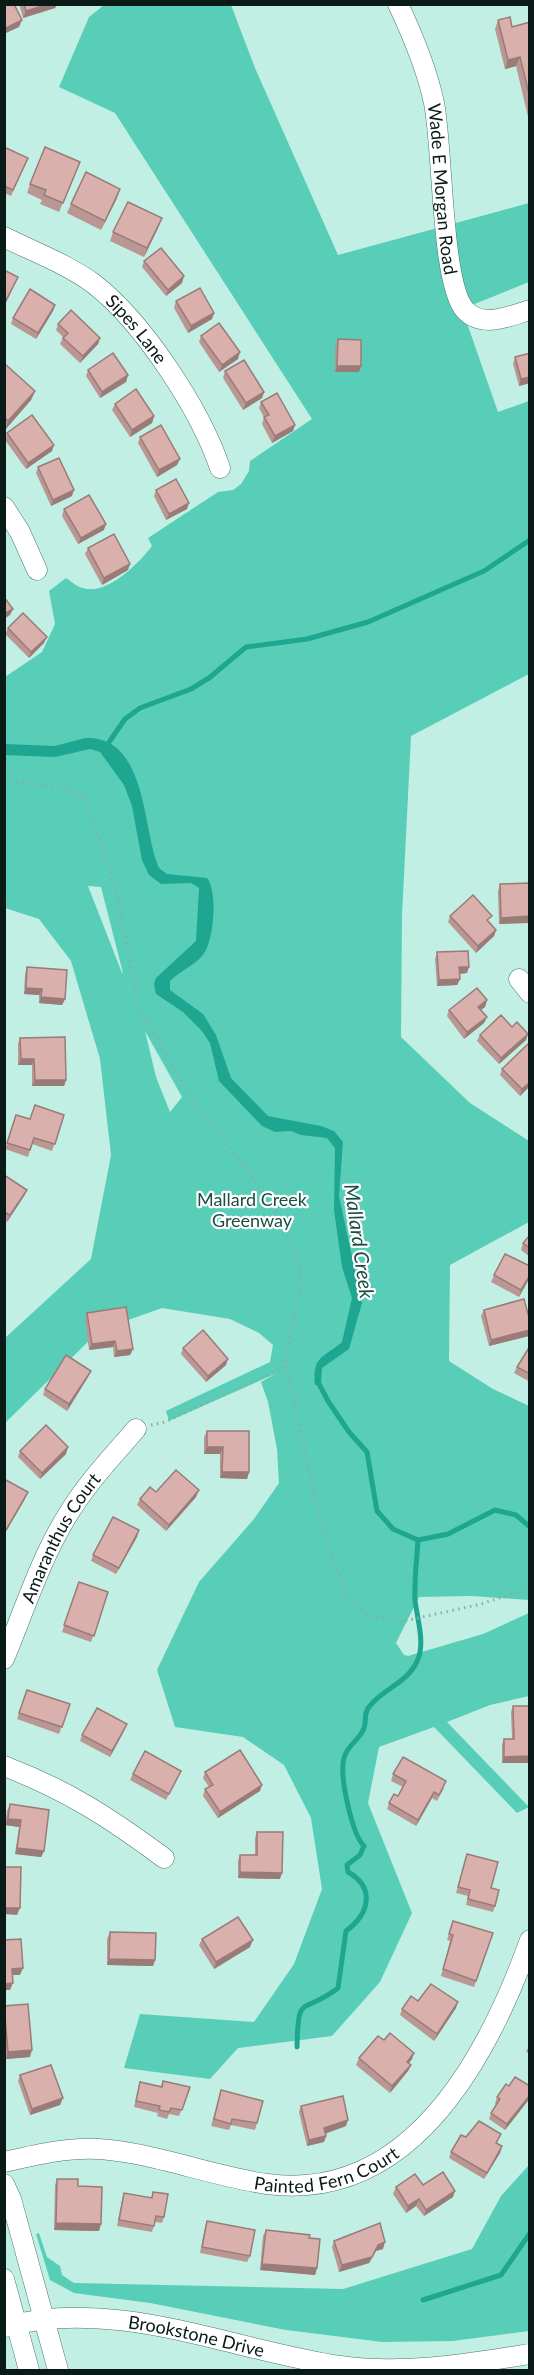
<svg xmlns="http://www.w3.org/2000/svg" width="534" height="2375" font-family="Lato,sans-serif">
  <style>
    .green { fill: #58ceb8; fill-rule: evenodd }
    .water { fill: #1ea691 }
    .lines { fill: none; stroke-linecap: round; stroke-linejoin: round }
    .stream { stroke: #1ea691; stroke-width: 5 }
    .street-casing { stroke: #4b766d; stroke-width: 21 }
    .path { stroke: #89aea5; stroke-width: 3; stroke-dasharray: 1.5 4.5; stroke-linecap: butt }
    .street { stroke: #fff; stroke-width: 20 }
    .wall { fill: #bb9794 }
    .shaded-wall { fill: #997b78 }
    .building { fill: #dab0ac; stroke: #997b78; stroke-width: 1.5 }
    .labels { text-anchor: middle; dominant-baseline: central; stroke-width: 4.5; stroke-linejoin: round; paint-order: stroke }
    .street-label { font-size: 18px; fill: #091a17; stroke: #fff }
    .park-label { font-size: 18px; fill: #1a4e44; stroke: #fff }
    .water-label { font-size: 20px; font-style: italic; fill: #194d44; stroke: #fff }
  </style>
  <rect width="100%" height="100%" fill="#c1efe4"/>
  <g class="green">
    <path d="M104 5H231L255 68 338 255 529 203V282L462 309 498 412 529 401V674L411 736 402 915 401 1037 470 1103 529 1141V1222L450 1265 449 1361 493 1389 529 1406V1600L472 1596 419 1597 396 1643 404 1655 408 1656 483 1634 529 1613V1696L490 1705 447 1722 529 1807 517 1813 434 1727 379 1747 368 1803 412 1913 380 1982 332 2036 238 2048 210 2079 124 2068 140 2014 254 2022 294 1964 322 1889 311 1818 284 1765 243 1737 175 1727 157 1670 199 1582 254 1519 279 1483 277 1449 268 1402 261 1382 275 1374 169 1421 166 1411 270 1362 273 1345 259 1333 230 1319 162 1308 100 1330 5 1423V1338L91 1259 111 1155 100 1059 71 961 39 919 5 908V677L42 652 55 624 49 591 66 578C71 581 77 587 83 588 107 596 139 563 152 546L148 538 218 492 233 490 241 484 249 471 250 461 312 419 115 113 59 87 89 17ZM88 886 101 887 123 973H122ZM145 1031 182 1097 170 1112 156 1077Z"/>
    <path d="M529 2165V2331L453 2341 382 2342 286 2330 150 2303 74 2293 50 2280 36 2234 39 2233 47 2257 60 2266 62 2275 74 2283 343 2289 472 2249 501 2196Z"/>
  </g>
  <path class="water" d="M85 738C148 735 142 831 159 868L167 874 207 878C218 891 214 942 203 955 195 965 180 971 170 981V990L203 1014 216 1035 231 1078 268 1116 321 1126 334 1131 343 1142 339 1196 362 1303 349 1349 322 1368 321 1384 315 1385C312 1355 324 1358 342 1342L352 1298 342 1267 334 1210 335 1148 327 1138 301 1135 291 1131 275 1132 262 1126 219 1081 210 1043 201 1030 183 1012 156 994 154 984 156 978 196 941 199 888 191 883 161 884 149 875 142 860 132 806 124 785 100 752 90 749 55 757 5 755V744L55 746Z"/>
  <g class="lines">
    <g class="stream">
      <path d="M105 748 125 719 140 708 191 689 209 678 246 647 307 639 368 622 484 571 530 540"/>
      <path d="M317 1380 328 1401 349 1432 367 1452 377 1511 393 1529 418 1540 448 1534 495 1510 516 1515 530 1527"/>
      <path d="M297 2047C298 1991 302 2016 338 1988L346 1931C369 1914 376 1888 348 1872L347 1865 360 1855 364 1846C352 1834 339 1776 344 1758 347 1745 360 1740 364 1728 367 1720 363 1714 369 1707 383 1688 409 1683 418 1659 425 1642 417 1618 415 1600 414 1580 417 1559 418 1540"/>
      <path d="M423 2300 501 2275 530 2233"/>
    </g>
    <g class="street-casing">
      <g id="street">
        <path id="s1" d="M398 4C413 36 427 69 434 103 443 146 441 284 465 310 483 329 509 316 530 310"/>
        <path id="s2" d="M4 237C34 252 67 264 94 284 143 322 200 409 220 468"/>
        <path d="M4 507 20 532 37 570"/>
        <path d="M519 979 530 993"/>
        <path id="s3" d="M4 1659C24 1611 40 1560 67 1516 86 1484 112 1457 136 1429"/>
        <path d="M4 1766C67 1790 110 1818 164 1858"/>
        <path id="s4" d="M4 2162C35 2155 67 2147 99 2149 156 2153 210 2176 267 2184 412 2203 489 2054 530 1940"/>
        <path d="M4 2184 11 2199 58 2370"/>
        <path d="M4 2279 29 2370"/>
        <path id="s5" d="M4 2327C115 2296 231 2350 340 2366 404 2375 467 2364 530 2354"/>
      </g>
    </g>
    <g class="path">
      <path d="M4 780 69 789 84 798 106 856 118 900 139 1008 198 1108 245 1167 284 1224 295 1246 301 1272 300 1289 285 1359 315 1498 329 1547 349 1601 368 1615 400 1622 481 1604 530 1588"/>
      <path d="M151 1425 165 1422 286 1366"/>
    </g>
    <use href="#street" class="street"/>
  </g>
  <g class="wall">
    <path d="M19 4H57L55 8 23 18Z"/>
    <path d="M498 20 512 27 530 22 529 121 516 66 505 69 495 29Z"/>
    <path d="M4 147 28 158 11 196 4 193Z"/>
    <path d="M80 162 59 212 40 204 42 200 27 193 30 184Z"/>
    <path d="M117 198 101 230 67 213 71 204Z"/>
    <path d="M162 218 158 228 144 257 110 241 113 232Z"/>
    <path d="M144 261 182 283 166 296 142 267Z"/>
    <path d="M176 301 214 313 212 319 188 333 174 308Z"/>
    <path d="M55 305 53 311 36 339 11 324 13 318Z"/>
    <path d="M58 324 100 338 98 344 80 363 60 344 63 337 56 330Z"/>
    <path d="M201 336 238 359 219 372 199 342Z"/>
    <path d="M338 339 359 372H335V346Z"/>
    <path d="M530 353V383L519 386 513 364 515 357Z"/>
    <path d="M5 364 35 391 31 400 5 430Z"/>
    <path d="M88 370 128 375 126 382 100 398 86 376Z"/>
    <path d="M225 371 264 392 262 398 243 410 223 378Z"/>
    <path d="M261 402 295 425 293 431 272 443 262 424 264 417 259 408Z"/>
    <path d="M115 404 154 416 152 423 130 437 112 410Z"/>
    <path d="M7 433 52 451 26 469 5 440Z"/>
    <path d="M140 437 177 465 157 477 138 443Z"/>
    <path d="M38 467 72 496 51 506 36 473Z"/>
    <path d="M156 490 187 509 166 520 154 496Z"/>
    <path d="M64 509 104 530 78 544 62 516Z"/>
    <path d="M88 548 128 570 102 585 85 554Z"/>
    <path d="M8 628 44 643 29 658 5 634Z"/>
    <path d="M530 883 499 924 498 891 500 884Z"/>
    <path d="M450 916 490 922 496 930 494 936 476 953 448 922Z"/>
    <path d="M437 952 467 973 459 974 460 979 457 985 437 986 435 959Z"/>
    <path d="M27 967 65 999 62 1005 39 1003V995L24 994 25 974Z"/>
    <path d="M487 1000 485 1007 481 1010 487 1017 484 1023 464 1039 447 1016 449 1010Z"/>
    <path d="M512 1027 526 1040 499 1064 477 1041 480 1035Z"/>
    <path d="M20 1038 66 1080 64 1086H32V1065H18V1044Z"/>
    <path d="M502 1069 530 1086 520 1096 500 1075Z"/>
    <path d="M16 1115 30 1119 64 1115 52 1151 32 1144 28 1157 5 1149Z"/>
    <path d="M4 1175 27 1190 24 1196 7 1222 4 1220Z"/>
    <path d="M530 1235V1257L521 1250 523 1243Z"/>
    <path d="M530 1266V1277L519 1297 491 1282 494 1275Z"/>
    <path d="M484 1310 529 1336 489 1346 481 1316Z"/>
    <path d="M87 1313 133 1349 130 1355 114 1357 113 1347 89 1350 85 1319Z"/>
    <path d="M530 1346V1382L514 1373 517 1367Z"/>
    <path d="M183 1348 226 1365 206 1382 181 1354Z"/>
    <path d="M88 1377 67 1411 43 1395 45 1389Z"/>
    <path d="M207 1431 249 1472 247 1479 220 1478V1454H204V1437Z"/>
    <path d="M20 1451 66 1454 40 1479 18 1457Z"/>
    <path d="M156 1492 196 1497 166 1531 137 1505 140 1499Z"/>
    <path d="M137 1537 116 1574 91 1561 93 1555Z"/>
    <path d="M79 1582 108 1592 91 1642 62 1632Z"/>
    <path d="M27 1690 70 1704 59 1734 17 1719Z"/>
    <path d="M513 1706H530V1763H502V1745L504 1739H512L511 1712Z"/>
    <path d="M124 1731 110 1757 80 1741 82 1735Z"/>
    <path d="M205 1772 260 1791 218 1818 203 1796 205 1789 209 1787 203 1778Z"/>
    <path d="M133 1774 178 1777 166 1800 130 1780Z"/>
    <path d="M393 1774 444 1788 437 1801 432 1798 416 1826 387 1809 389 1803 398 1796 403 1787 391 1781Z"/>
    <path d="M10 1804 44 1851 41 1857 15 1854 19 1827 5 1825 7 1811Z"/>
    <path d="M257 1832 280 1879 238 1878V1861L240 1855H255V1838Z"/>
    <path d="M467 1854 491 1888 495 1906 493 1912 466 1905 468 1896 456 1893Z"/>
    <path d="M453 1921 493 1933 474 1987 441 1976 450 1941 447 1940Z"/>
    <path d="M110 1932 155 1960 153 1966 107 1965V1939Z"/>
    <path d="M202 1939 250 1947 214 1969 199 1945Z"/>
    <path d="M4 2006 30 2057 6 2059 4 2043Z"/>
    <path d="M456 2008 434 2041 400 2015 402 2009Z"/>
    <path d="M384 2040 414 2053 412 2059 409 2063 411 2065 408 2071 390 2093 356 2065 359 2058Z"/>
    <path d="M530 2044V2053L526 2052Z"/>
    <path d="M20 2075 60 2105 30 2115 18 2081Z"/>
    <path d="M163 2081 190 2087 179 2116 169 2114 167 2119 157 2116 158 2113 134 2107 140 2082 161 2086Z"/>
    <path d="M509 2086H530V2098L505 2130 489 2119 491 2113 497 2105 495 2104 497 2097Z"/>
    <path d="M221 2090 257 2123 255 2130 231 2125 229 2130 211 2126Z"/>
    <path d="M301 2106 346 2126 326 2133V2136L324 2142 307 2146 299 2112Z"/>
    <path d="M466 2137 498 2140 497 2143 502 2146 500 2153 484 2179 449 2158 451 2152Z"/>
    <path d="M57 2179 78 2186 99 2231 54 2230 55 2185Z"/>
    <path d="M423 2185 453 2197 424 2216 416 2206 406 2213 393 2194 396 2187Z"/>
    <path d="M153 2192 164 2217 162 2223 155 2222 152 2232 117 2226 122 2200 124 2193 151 2198Z"/>
    <path d="M207 2221 250 2256 247 2262 200 2253 205 2227Z"/>
    <path d="M266 2230 309 2238 317 2268 315 2275 260 2270 263 2236Z"/>
    <path d="M334 2241 383 2249 376 2251 369 2263 339 2272 332 2247Z"/>
  </g>
  <g class="shaded-wall">
    <path d="M49 4H57L55 8 23 18 26 11Z"/>
    <path d="M22 20 19 27 4 34V29Z"/>
    <path d="M520 57 516 66 505 69 508 60Z"/>
    <path d="M120 189 117 198 101 230 105 221Z"/>
    <path d="M162 218 158 228 144 257 147 248Z"/>
    <path d="M184 276 182 283 166 296 168 290Z"/>
    <path d="M18 277 14 286 4 307V304Z"/>
    <path d="M55 305 53 311 36 339 38 333Z"/>
    <path d="M214 313 212 319 188 333 191 326Z"/>
    <path d="M100 338 98 344 80 363 83 356Z"/>
    <path d="M240 352 238 359 219 372 222 365Z"/>
    <path d="M337 366H361L359 372H335Z"/>
    <path d="M128 375 126 382 100 398 102 392Z"/>
    <path d="M530 377V383L519 386 521 379Z"/>
    <path d="M35 391 31 400 5 430 8 421Z"/>
    <path d="M264 392 262 398 243 410 246 403Z"/>
    <path d="M154 416 152 423 130 437 132 430Z"/>
    <path d="M295 425 293 431 272 443 275 436Z"/>
    <path d="M54 445 52 451 26 469 28 463Z"/>
    <path d="M180 459 177 465 157 477 159 470Z"/>
    <path d="M74 490 72 496 51 506 53 500Z"/>
    <path d="M189 503 187 509 166 520 169 514Z"/>
    <path d="M106 524 104 530 78 544 81 538Z"/>
    <path d="M130 564 128 570 102 585 104 578Z"/>
    <path d="M13 609 10 615 4 619V614Z"/>
    <path d="M47 637 44 643 29 658 31 652Z"/>
    <path d="M530 916V923L499 924 501 918Z"/>
    <path d="M496 930 494 936 476 953 478 946Z"/>
    <path d="M459 967H469L467 973 457 974Z"/>
    <path d="M460 979 457 985 437 986 439 980Z"/>
    <path d="M26 988 42 989 39 995 24 994Z"/>
    <path d="M41 997 65 999 62 1005 39 1003Z"/>
    <path d="M487 1000 485 1007 476 1013 478 1007Z"/>
    <path d="M487 1017 484 1023 464 1039 467 1032Z"/>
    <path d="M528 1034 526 1040 499 1064 501 1058Z"/>
    <path d="M21 1059H34L32 1065H18Z"/>
    <path d="M35 1080H66L64 1086H32Z"/>
    <path d="M530 1082V1086L520 1096 522 1089Z"/>
    <path d="M27 1190 24 1196 7 1222 10 1215Z"/>
    <path d="M530 1275V1277L519 1297 521 1290Z"/>
    <path d="M530 1330 529 1336 489 1346 491 1340Z"/>
    <path d="M115 1341 113 1347 89 1350 92 1344Z"/>
    <path d="M133 1349 130 1355 114 1357 117 1351Z"/>
    <path d="M228 1359 226 1365 206 1382 208 1376Z"/>
    <path d="M91 1371 88 1377 67 1411 69 1404Z"/>
    <path d="M68 1447 66 1454 40 1479 42 1473Z"/>
    <path d="M207 1447H223L220 1454H204Z"/>
    <path d="M222 1472H249L247 1479 220 1478Z"/>
    <path d="M199 1490 196 1497 166 1531 169 1525Z"/>
    <path d="M28 1492 25 1499 4 1535 6 1530Z"/>
    <path d="M139 1530 137 1537 116 1574 119 1568Z"/>
    <path d="M127 1724 124 1731 110 1757 112 1751Z"/>
    <path d="M530 1756V1763H502L504 1757Z"/>
    <path d="M262 1785 260 1791 218 1818 220 1812Z"/>
    <path d="M434 1792 432 1798 416 1826 418 1820Z"/>
    <path d="M8 1819 21 1820 19 1827 5 1825Z"/>
    <path d="M17 1848 44 1851 41 1857 15 1854Z"/>
    <path d="M240 1872 282 1873 280 1879 238 1878Z"/>
    <path d="M4 1908H20L17 1915 4 1914Z"/>
    <path d="M253 1940 250 1947 214 1969 216 1962Z"/>
    <path d="M109 1959 155 1960 153 1966 107 1965Z"/>
    <path d="M23 1968 20 1975H10L12 1969Z"/>
    <path d="M13 1983 10 1990H4V1984Z"/>
    <path d="M458 2002 456 2008 434 2041 437 2034Z"/>
    <path d="M32 2050 30 2057 6 2059 8 2052Z"/>
    <path d="M414 2053 412 2059 405 2068 407 2062Z"/>
    <path d="M411 2065 408 2071 390 2093 392 2086Z"/>
    <path d="M530 2095V2098L505 2130 507 2124Z"/>
    <path d="M63 2098 60 2105 30 2115 32 2109Z"/>
    <path d="M348 2120 346 2126 322 2135 324 2128Z"/>
    <path d="M326 2136 324 2142 307 2146 309 2140Z"/>
    <path d="M502 2146 500 2153 484 2179 487 2173Z"/>
    <path d="M455 2191 453 2197 424 2216 426 2210Z"/>
    <path d="M419 2199 416 2206 406 2213 408 2206Z"/>
    <path d="M56 2223 101 2224 99 2231 54 2230Z"/>
    <path d="M385 2242 383 2249 376 2251 369 2263 339 2272 342 2265 378 2245Z"/>
    <path d="M262 2264 317 2268 315 2275 260 2270Z"/>
  </g>
  <g class="building">
    <path d="M4 4H14L22 20 4 29Z"/>
    <path d="M24 4H49L26 11Z"/>
    <path d="M510 17 512 27 530 22V98L520 57 508 60 498 20Z"/>
    <path d="M4 147 28 158 13 190 4 186Z"/>
    <path d="M45 147 80 162 63 203 44 195 46 190 30 184Z"/>
    <path d="M86 172 120 189 105 221 71 204Z"/>
    <path d="M128 202 162 218 147 248 113 232Z"/>
    <path d="M161 248 184 276 168 290 144 261Z"/>
    <path d="M4 270 18 277 4 304Z"/>
    <path d="M200 288 214 313 191 326 176 301Z"/>
    <path d="M30 289 55 305 38 333 13 318Z"/>
    <path d="M71 310 100 338 83 356 63 338 68 333 58 324Z"/>
    <path d="M219 323 240 352 222 365 201 336Z"/>
    <path d="M338 339 361 340V366H337Z"/>
    <path d="M113 353 128 375 102 392 88 370Z"/>
    <path d="M530 353V377L521 379 515 357Z"/>
    <path d="M244 360 264 392 246 403 225 371Z"/>
    <path d="M5 364 35 391 8 421 4 417Z"/>
    <path d="M136 389 154 416 132 430 115 404Z"/>
    <path d="M277 393 295 425 275 436 264 417 269 415 261 402Z"/>
    <path d="M32 415 54 445 28 463 7 433Z"/>
    <path d="M161 425 180 459 159 470 140 437Z"/>
    <path d="M59 458 74 490 53 500 38 467Z"/>
    <path d="M176 479 189 503 169 514 156 490Z"/>
    <path d="M89 495 106 524 81 538 64 509Z"/>
    <path d="M114 534 130 564 104 578 88 548Z"/>
    <path d="M4 597 13 609 4 614Z"/>
    <path d="M23 613 47 637 31 652 8 628Z"/>
    <path d="M530 883V916L501 918 500 884Z"/>
    <path d="M473 895 492 916 487 920 496 930 478 946 450 916Z"/>
    <path d="M468 951 469 967H459L460 979 439 980 437 952Z"/>
    <path d="M27 967 67 970 65 999 41 997 42 989 26 988Z"/>
    <path d="M477 988 487 1000 478 1007 487 1017 467 1032 449 1010Z"/>
    <path d="M501 1015 512 1027 517 1022 528 1034 501 1058 480 1035Z"/>
    <path d="M65 1037 66 1080H35L34 1059H21L20 1038Z"/>
    <path d="M530 1042V1082L522 1089 502 1069Z"/>
    <path d="M35 1105 64 1115 55 1144 34 1138 30 1150 7 1143 16 1115 30 1119Z"/>
    <path d="M4 1175 27 1190 10 1215 4 1212Z"/>
    <path d="M530 1235V1248L523 1243Z"/>
    <path d="M505 1254 530 1266V1275L521 1290 494 1275Z"/>
    <path d="M524 1299 530 1321V1330L491 1340 484 1310Z"/>
    <path d="M126 1307 133 1349 117 1351 115 1341 92 1344 87 1313Z"/>
    <path d="M203 1330 228 1359 208 1376 183 1348Z"/>
    <path d="M530 1346V1374L517 1367Z"/>
    <path d="M66 1355 91 1371 69 1404 45 1389Z"/>
    <path d="M46 1425 68 1447 42 1473 20 1451Z"/>
    <path d="M207 1431H249V1472H222L223 1447H207Z"/>
    <path d="M176 1470 199 1490 169 1525 140 1499 150 1487 156 1492Z"/>
    <path d="M4 1479 28 1492 6 1530H4Z"/>
    <path d="M113 1517 139 1530 119 1568 93 1555Z"/>
    <path d="M79 1582 108 1592 94 1636 64 1625Z"/>
    <path d="M27 1690 70 1704 62 1727 19 1713Z"/>
    <path d="M513 1706H530V1756L504 1757V1739H514Z"/>
    <path d="M97 1708 127 1724 112 1751 82 1735Z"/>
    <path d="M240 1750 262 1785 220 1812 205 1789 213 1785 205 1772Z"/>
    <path d="M145 1751 181 1771 169 1794 133 1774Z"/>
    <path d="M403 1757 446 1781 439 1795 434 1792 418 1820 389 1803 394 1794 398 1796 406 1781 393 1774Z"/>
    <path d="M10 1804 49 1810 44 1851 17 1848 21 1820 8 1819Z"/>
    <path d="M257 1832H283L282 1873 240 1872V1855H257Z"/>
    <path d="M467 1854 498 1862 491 1888 499 1890 495 1906 468 1899 470 1890 458 1887Z"/>
    <path d="M4 1867H21L20 1908H4Z"/>
    <path d="M238 1917 253 1940 216 1962 202 1939Z"/>
    <path d="M453 1921 493 1933 476 1981 443 1969 453 1935 449 1934Z"/>
    <path d="M110 1932 156 1933 155 1960 109 1959Z"/>
    <path d="M21 1939 23 1968 12 1969 13 1983 4 1984V1940Z"/>
    <path d="M431 1984 458 2002 437 2034 402 2009 411 1996 418 2001Z"/>
    <path d="M28 2004 32 2050 8 2052 4 2006Z"/>
    <path d="M390 2033 414 2053 407 2062 411 2065 392 2086 359 2058 378 2036 384 2040Z"/>
    <path d="M51 2065 63 2098 32 2109 20 2075Z"/>
    <path d="M515 2077 530 2086V2095L507 2124 491 2113 500 2099 497 2097 506 2084 509 2086Z"/>
    <path d="M163 2081 190 2087 182 2110 171 2108 169 2112 159 2110 160 2106 136 2101 140 2082 162 2087Z"/>
    <path d="M221 2090 263 2101 257 2123 232 2119 231 2124 214 2119Z"/>
    <path d="M343 2096 348 2120 324 2128 326 2136 309 2140 301 2106Z"/>
    <path d="M479 2121 501 2134 496 2143 502 2146 487 2173 451 2152 461 2135 466 2137Z"/>
    <path d="M443 2172 455 2191 426 2210 419 2199 408 2206 396 2187 415 2174 423 2185Z"/>
    <path d="M57 2179H78V2186L102 2187 101 2224 56 2223Z"/>
    <path d="M153 2192 168 2194 164 2217 156 2216 154 2226 119 2220 124 2193 152 2198Z"/>
    <path d="M207 2221 255 2230 250 2256 202 2247Z"/>
    <path d="M380 2223 385 2242 378 2245 372 2257 342 2265 334 2241Z"/>
    <path d="M266 2230 310 2235 309 2238 320 2239 317 2268 262 2264Z"/>
  </g>
  <g class="labels">
    <g class="street-label">
      <text stroke="none"><textPath href="#s1" startOffset="192">Wade E Morgan Road</textPath></text>
      <text stroke="none"><textPath href="#s2" startOffset="164">Sipes Lane</textPath></text>
      <text stroke="none"><textPath href="#s3" startOffset="134">Amaranthus Court</textPath></text>
      <text stroke="none"><textPath href="#s4" startOffset="330">Painted Fern Court</textPath></text>
      <text stroke="none"><textPath href="#s5" startOffset="195">Brookstone Drive</textPath></text>
    </g>
    <g class="park-label">
      <text x="252" y="1199">Mallard Creek<tspan x="252" dy="21">Greenway</tspan></text>
    </g>
    <g class="water-label">
      <text transform="translate(360 1241) rotate(82)">Mallard Creek</text>
    </g>
  </g>
  <rect width="534" height="2375" fill="none" stroke="#091a17" stroke-width="12"/>
</svg>
